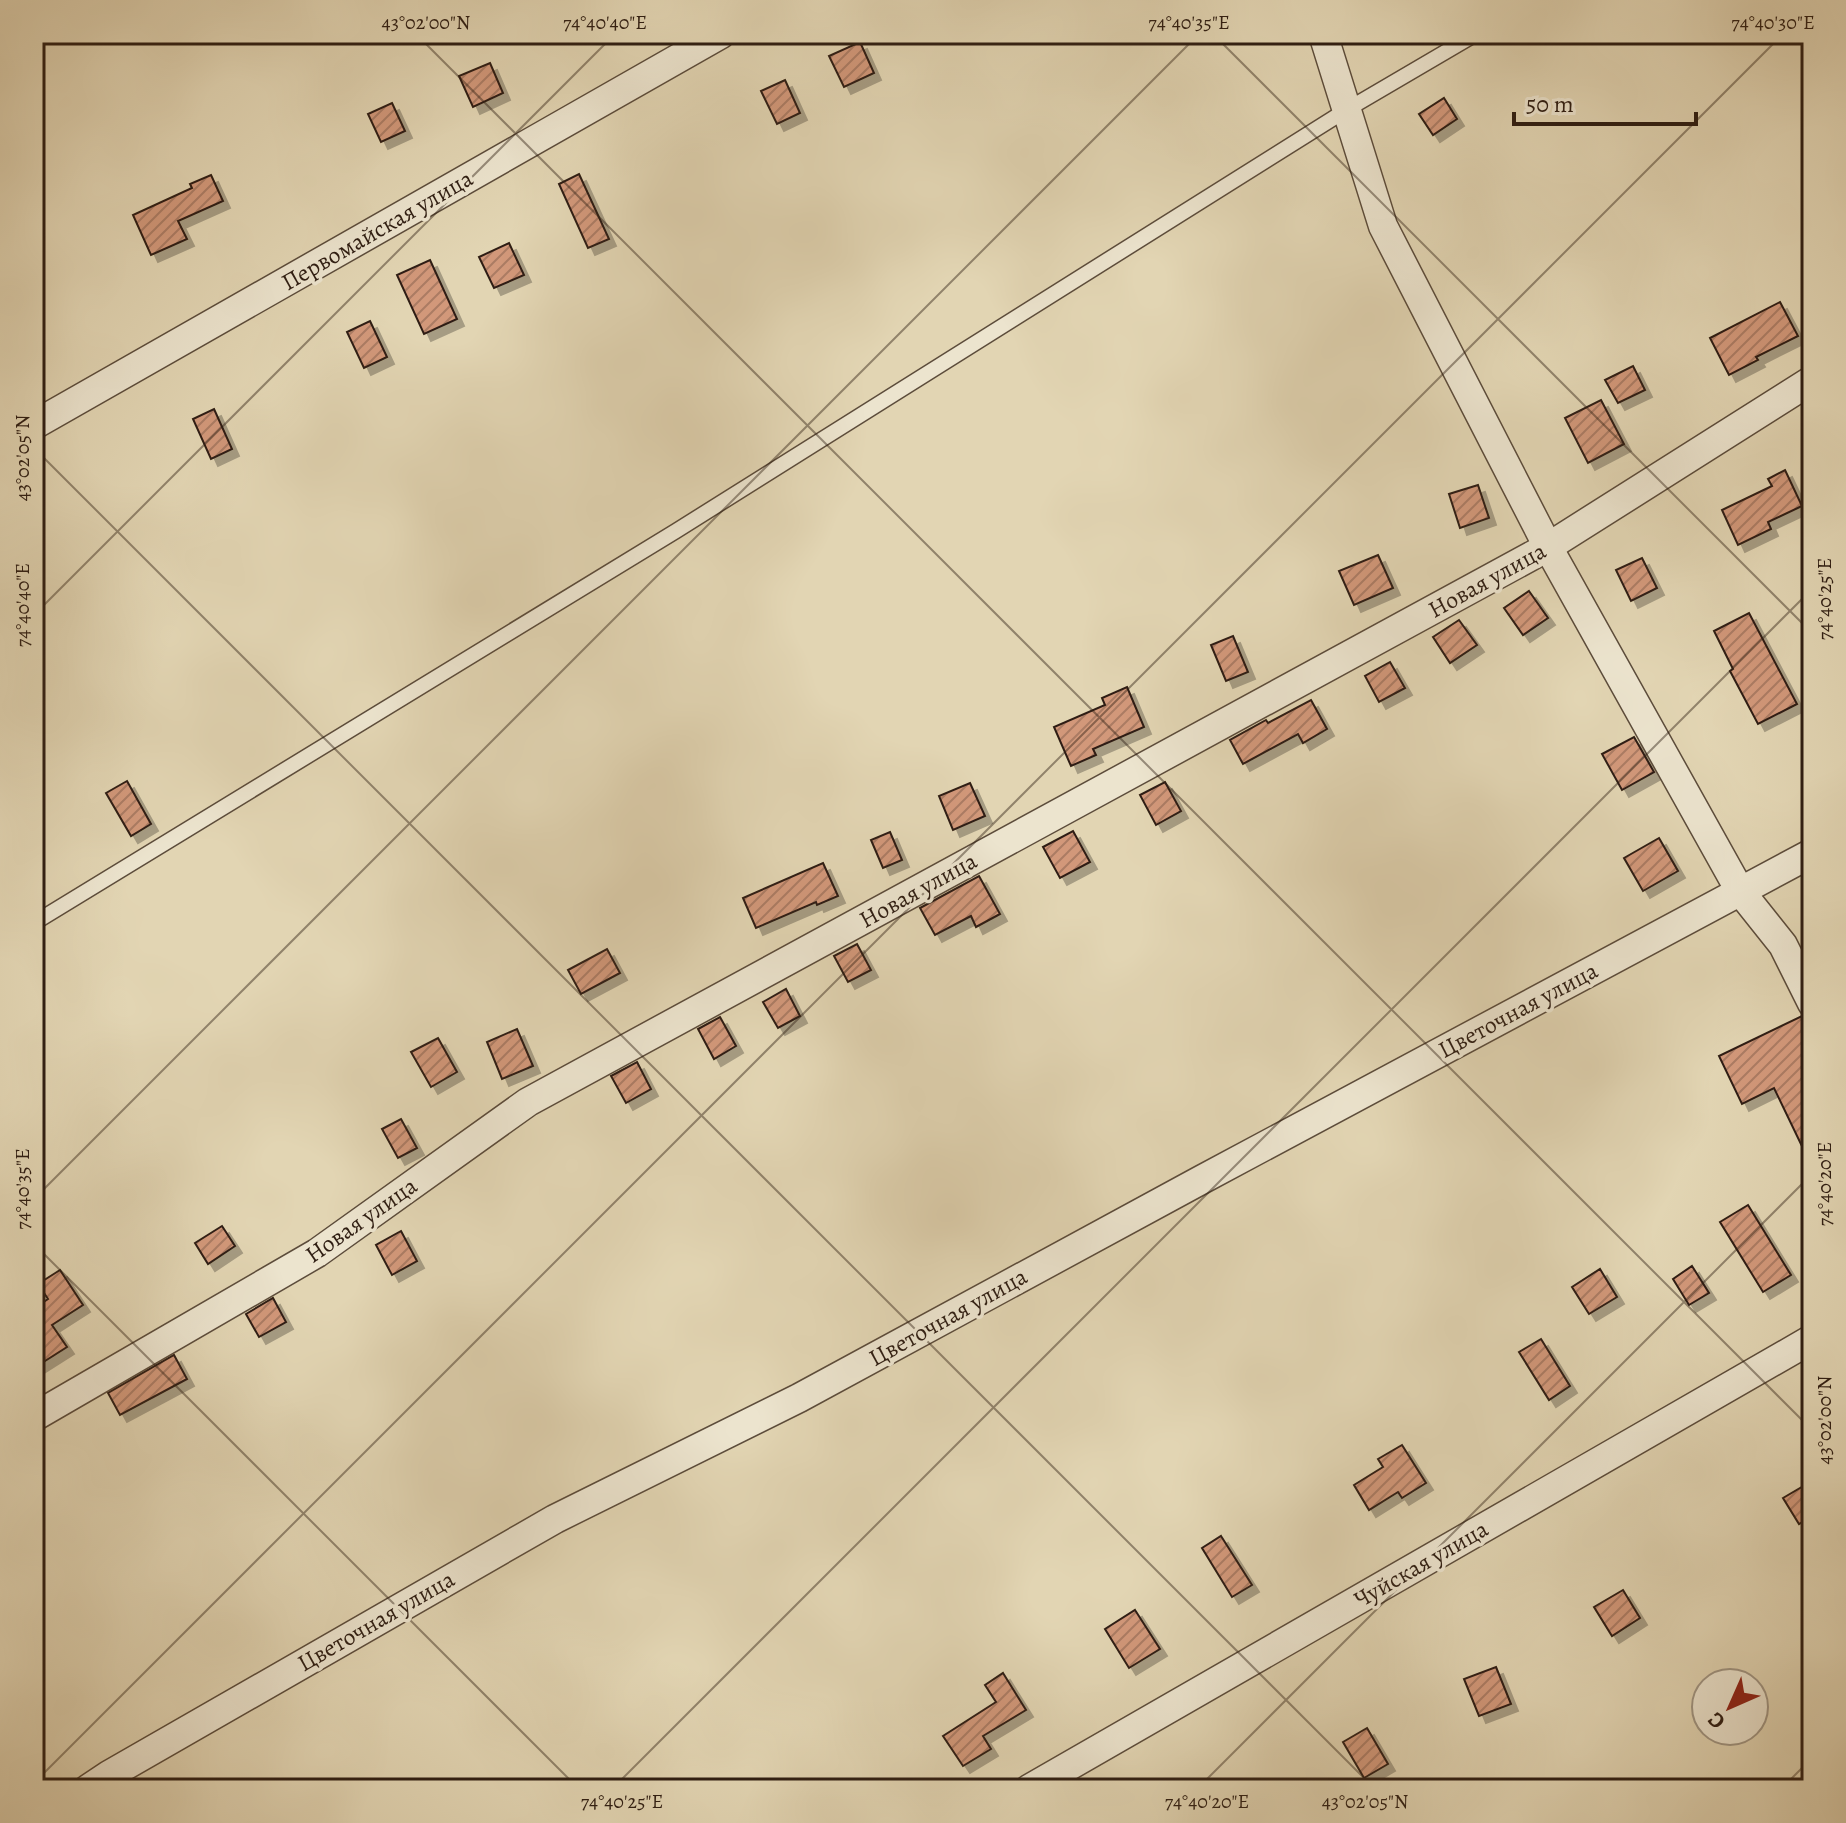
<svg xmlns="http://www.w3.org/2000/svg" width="1846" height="1823" font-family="Alegreya,serif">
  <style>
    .building { fill: url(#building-hatch); stroke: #2f1e13; stroke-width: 2; filter: url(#shadow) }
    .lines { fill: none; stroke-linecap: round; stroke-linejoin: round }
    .service-casing { stroke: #5c4c3b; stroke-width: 17 }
    .minor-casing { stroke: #5c4c3b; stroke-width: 31 }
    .service { stroke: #ece4ce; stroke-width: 14 }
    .minor { stroke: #ece4ce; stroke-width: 28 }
    .ticks { fill: none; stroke: #2f1e13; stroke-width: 2; stroke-opacity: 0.45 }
    .labels { text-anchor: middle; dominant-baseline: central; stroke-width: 7; stroke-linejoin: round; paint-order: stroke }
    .street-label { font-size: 24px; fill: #2f1e13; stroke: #ece4ce }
    .neatline { fill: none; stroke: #2f1e13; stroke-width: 3 }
    .ticks-label { font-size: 20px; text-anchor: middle; fill: #2f1e13 }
  </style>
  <defs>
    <pattern id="building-hatch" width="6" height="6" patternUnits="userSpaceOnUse" patternTransform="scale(2)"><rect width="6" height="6" fill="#d2987a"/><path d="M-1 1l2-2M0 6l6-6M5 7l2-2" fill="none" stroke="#ab7b63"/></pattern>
    <filter id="shadow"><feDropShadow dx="7" dy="7" stdDeviation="0" flood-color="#0004"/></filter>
  </defs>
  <rect width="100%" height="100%" fill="#e2d5b3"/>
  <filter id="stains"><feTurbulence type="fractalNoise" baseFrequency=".0025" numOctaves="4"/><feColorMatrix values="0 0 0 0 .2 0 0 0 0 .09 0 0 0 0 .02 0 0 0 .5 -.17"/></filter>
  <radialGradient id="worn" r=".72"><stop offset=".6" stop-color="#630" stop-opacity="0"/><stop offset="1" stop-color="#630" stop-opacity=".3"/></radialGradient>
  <g class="building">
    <path d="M860 42 874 73 844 87 829 56Z"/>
    <path d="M490 63 503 93 473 107 459 76Z"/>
    <path d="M785 80 800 113 777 124 761 91Z"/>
    <path d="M1444 98 1457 119 1433 135 1419 114Z"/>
    <path d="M392 103 405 131 381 142 368 114Z"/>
    <path d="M579 174 609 239 588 248 559 184Z"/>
    <path d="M211 175 223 201 178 221 187 239 151 255 133 215 192 188 190 184Z"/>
    <path d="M509 243 524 275 494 288 479 257Z"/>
    <path d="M430 260 457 319 424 334 397 275Z"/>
    <path d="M1780 302 1798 336 1756 357 1758 360 1729 375 1710 338Z"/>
    <path d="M370 321 387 357 364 368 347 332Z"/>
    <path d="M1633 366 1645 390 1618 403 1605 380Z"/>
    <path d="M1601 400 1624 444 1588 463 1565 418Z"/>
    <path d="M214 409 232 449 211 459 193 419Z"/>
    <path d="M1785 470 1802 506 1768 522 1771 529 1738 545 1722 510 1772 486 1768 479Z"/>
    <path d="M1478 485 1489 518 1460 528 1449 494Z"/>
    <path d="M1378 555 1393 588 1354 605 1339 571Z"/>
    <path d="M1642 558 1657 588 1631 601 1616 570Z"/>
    <path d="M1529 591 1548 618 1523 635 1504 608Z"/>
    <path d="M1749 613 1797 704 1758 724 1730 671 1733 669 1714 631Z"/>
    <path d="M1459 620 1477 645 1450 663 1433 637Z"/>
    <path d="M1233 636 1248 672 1226 681 1211 645Z"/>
    <path d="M1390 662 1405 688 1379 702 1365 676Z"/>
    <path d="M1127 687 1144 727 1093 749 1096 755 1071 766 1054 727 1105 705 1102 698Z"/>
    <path d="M1311 700 1327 729 1303 743 1298 734 1243 764 1230 740 1266 720 1268 723Z"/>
    <path d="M1634 737 1654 772 1622 790 1602 754Z"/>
    <path d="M127 781 151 824 131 836 106 793Z"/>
    <path d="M1165 782 1181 811 1156 825 1140 795Z"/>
    <path d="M970 783 985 816 953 830 939 796Z"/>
    <path d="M1073 831 1090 862 1060 878 1043 847Z"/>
    <path d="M890 832 902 860 883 868 871 840Z"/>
    <path d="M1659 838 1678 871 1643 891 1624 858Z"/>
    <path d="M823 863 838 896 817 905 816 902 756 928 743 898Z"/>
    <path d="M979 876 1000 914 976 927 971 916 935 935 920 908Z"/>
    <path d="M857 944 871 970 848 982 834 956Z"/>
    <path d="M607 949 620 973 581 994 568 970Z"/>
    <path d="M786 989 800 1016 778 1028 763 1002Z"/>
    <path d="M1802 1016 1812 1035V1167L1774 1088 1742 1104 1719 1056Z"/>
    <path d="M720 1017 736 1046 714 1059 698 1029Z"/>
    <path d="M517 1029 533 1066 502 1079 487 1042Z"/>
    <path d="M438 1038 457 1072 431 1087 411 1052Z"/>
    <path d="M637 1062 651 1089 626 1103 611 1076Z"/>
    <path d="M401 1119 417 1148 398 1158 382 1129Z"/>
    <path d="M1748 1205 1791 1275 1763 1292 1720 1222Z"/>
    <path d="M222 1226 235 1246 208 1264 195 1243Z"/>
    <path d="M401 1231 417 1261 392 1275 376 1245Z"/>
    <path d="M1692 1266 1709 1293 1689 1305 1673 1279Z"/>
    <path d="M1600 1269 1617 1297 1589 1314 1572 1287Z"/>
    <path d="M60 1270 83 1305 52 1325 67 1347 34 1368V1297L39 1305 48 1299 38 1284Z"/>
    <path d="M273 1298 286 1322 259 1337 246 1314Z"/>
    <path d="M1541 1339 1570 1386 1549 1400 1519 1352Z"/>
    <path d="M174 1355 187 1379 120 1415 108 1393Z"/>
    <path d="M1402 1445 1426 1483 1402 1498 1398 1492 1369 1510 1354 1485 1383 1467 1378 1459Z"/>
    <path d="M1812 1481V1516L1799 1524 1783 1498Z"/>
    <path d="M1221 1536 1252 1585 1232 1597 1202 1548Z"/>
    <path d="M1623 1590 1640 1618 1612 1636 1594 1607Z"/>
    <path d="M1135 1610 1160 1649 1129 1668 1105 1629Z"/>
    <path d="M1496 1667 1511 1704 1479 1716 1464 1679Z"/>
    <path d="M1003 1673 1026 1710 983 1736 991 1749 963 1766 943 1736 996 1702 985 1685Z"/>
    <path d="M1367 1728 1388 1764 1364 1778 1343 1742Z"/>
  </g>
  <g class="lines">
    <g class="service-casing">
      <path id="service" d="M34 923 676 531 1348 109 1476 34"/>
    </g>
    <g class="minor-casing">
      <g id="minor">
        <path d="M1323 34 1383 226 1548 547 1740 891 1783 945 1812 1003"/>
        <path d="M34 425 721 34"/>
        <path d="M34 1417 317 1253 528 1102 1548 547 1812 380"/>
        <path d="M88 1789 109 1775 555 1519 799 1398 1201 1180 1812 853"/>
        <path d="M1029 1789 1812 1339"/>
      </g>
    </g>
    <use href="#service" class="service"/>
    <use href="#minor" class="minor"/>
  </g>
  <path class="ticks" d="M416 34 1812 1430M1213 34 1812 633M34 448 1375 1789M34 615 615 34M34 1199 1199 34M34 1244 579 1789M34 1783 1783 34M612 1789 1812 589M1197 1789 1812 1174M1781 1789 1812 1758"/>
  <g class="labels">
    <g class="street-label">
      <text transform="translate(377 230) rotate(-30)">Первомайская улица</text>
      <text transform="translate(1487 580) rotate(-29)">Новая улица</text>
      <text transform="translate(918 890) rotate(-29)">Новая улица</text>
      <text transform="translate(1518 1010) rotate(-28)">Цветочная улица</text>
      <text transform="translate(361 1220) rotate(-35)">Новая улица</text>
      <text transform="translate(948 1317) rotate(-29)">Цветочная улица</text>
      <text transform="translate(1421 1564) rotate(-30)">Чуйская улица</text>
      <text transform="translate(376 1621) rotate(-30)">Цветочная улица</text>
    </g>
  </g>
  <rect width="1846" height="1823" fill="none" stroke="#e2d5b3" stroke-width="88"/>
  <g transform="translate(1730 1707) rotate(225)"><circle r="38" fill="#ece4ce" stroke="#a09583" stroke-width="2"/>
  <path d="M0-6L14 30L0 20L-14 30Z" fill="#8f2418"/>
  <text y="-12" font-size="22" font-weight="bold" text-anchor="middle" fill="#2f1e13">С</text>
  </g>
  <path d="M1514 112v12h182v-12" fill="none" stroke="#2f1e13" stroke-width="4"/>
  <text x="1526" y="112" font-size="24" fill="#2f1e13" stroke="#ece4ce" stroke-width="6" paint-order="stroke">50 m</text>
  <rect x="44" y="44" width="1758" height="1735" class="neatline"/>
  <g class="ticks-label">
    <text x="426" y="29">43°02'00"N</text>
    <text x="605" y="29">74°40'40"E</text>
    <text x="1189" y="29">74°40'35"E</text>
    <text x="1773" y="29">74°40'30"E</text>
    <text transform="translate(22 458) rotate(-90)" y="7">43°02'05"N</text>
    <text transform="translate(1824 599) rotate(-90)" y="7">74°40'25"E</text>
    <text transform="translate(22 605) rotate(-90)" y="7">74°40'40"E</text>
    <text transform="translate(1824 1184) rotate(-90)" y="7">74°40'20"E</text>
    <text transform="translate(22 1189) rotate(-90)" y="7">74°40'35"E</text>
    <text transform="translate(1824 1420) rotate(-90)" y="7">43°02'00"N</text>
    <text x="622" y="1808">74°40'25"E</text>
    <text x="1207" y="1808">74°40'20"E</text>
    <text x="1365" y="1808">43°02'05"N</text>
  </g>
  <rect width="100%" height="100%" filter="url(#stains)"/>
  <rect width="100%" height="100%" fill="url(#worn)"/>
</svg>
